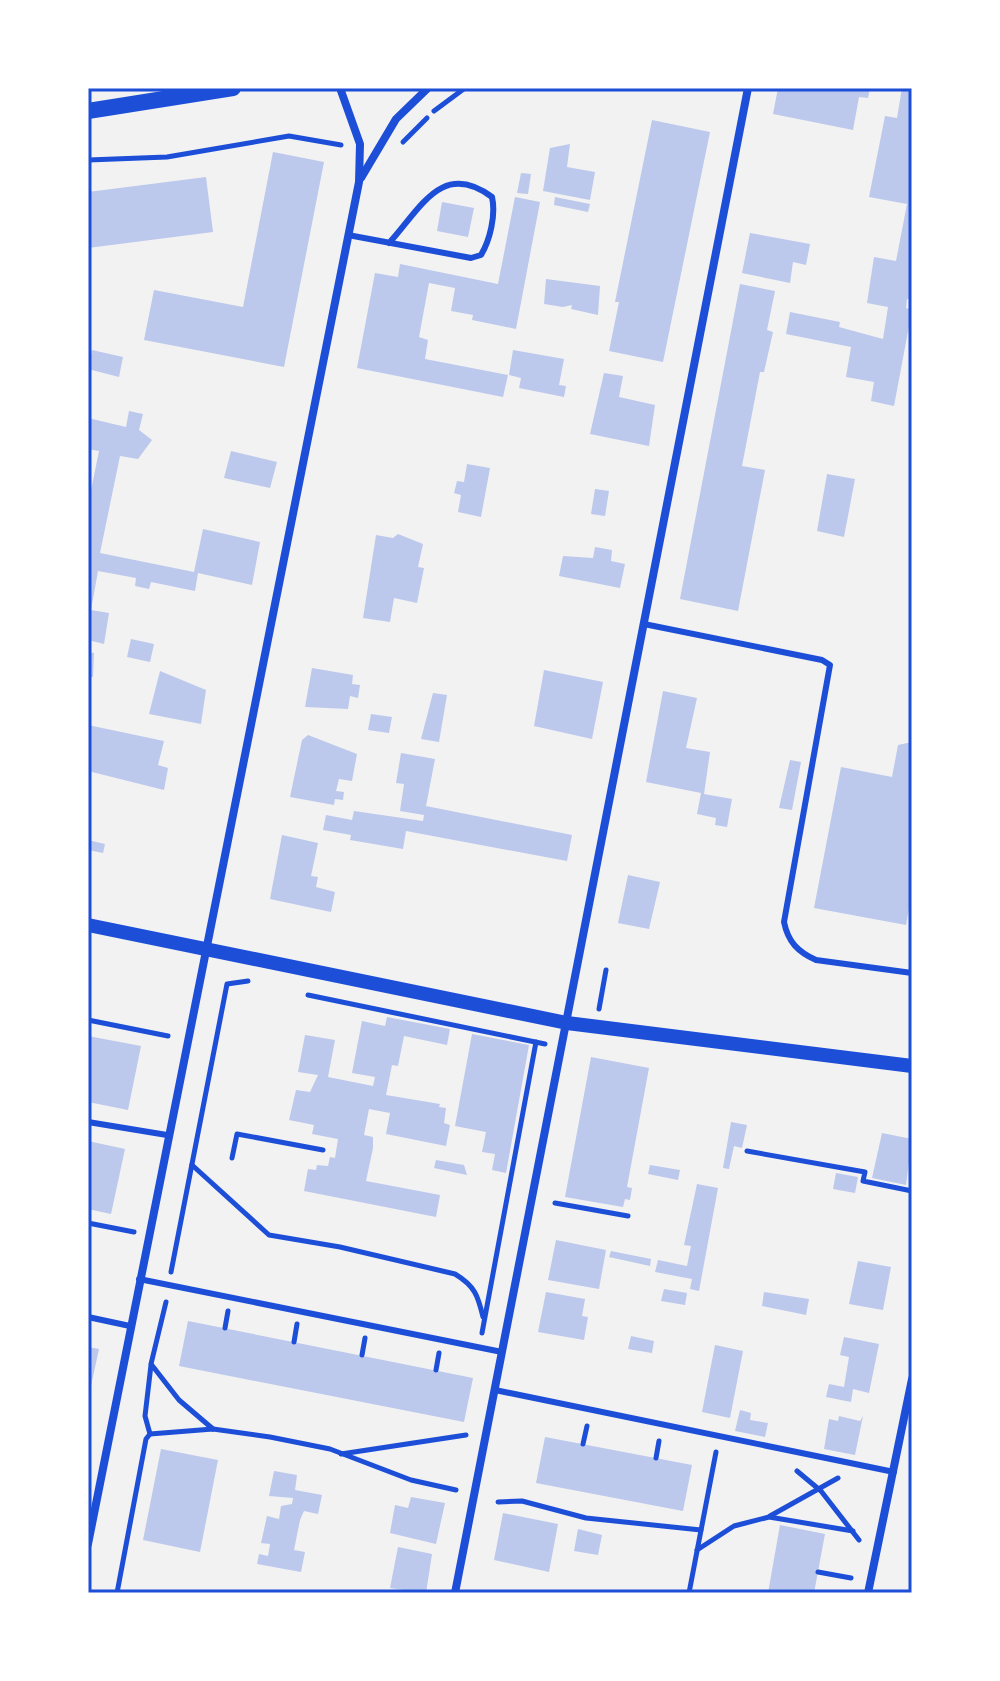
<svg xmlns="http://www.w3.org/2000/svg" width="1000" height="1681" font-family="'PT Serif',serif">
  <style>
    .building { fill: #bdc9ec }
    .lines { fill: none; stroke-linecap: round; stroke-linejoin: round }
    .path { stroke: #1d4ed8; stroke-width: 5 }
    .service { stroke: #1d4ed8; stroke-width: 6 }
    .minor { stroke: #1d4ed8; stroke-width: 8 }
    .tertiary { stroke: #1d4ed8; stroke-width: 14 }
    .secondary { stroke: #1d4ed8; stroke-width: 16 }
    .neatline { fill: none; stroke: #1d4ed8; stroke-width: 3 }
  </style>
  <rect width="100%" height="100%" fill="#f2f2f2"/>
  <g class="building">
    <path d="M778 88H870L868 98 859 97 853 130 773 114Z"/>
    <path d="M902 88H912V300L907 299 906 308 912 310 894 406 871 401 874 382 846 377 851 347 786 334 790 312 840 322 839 327 883 339 888 307 867 303 874 257 896 261 907 204 869 197 885 116 897 118Z"/>
    <path d="M652 120 710 132 663 362 609 351 619 302H615Z"/>
    <path d="M570 144 567 167 595 172 590 200 543 191 550 148Z"/>
    <path d="M273 152 324 162 284 367 144 340 154 290 243 307Z"/>
    <path d="M521 173 531 174 528 194 517 193Z"/>
    <path d="M206 177 213 232 88 248V192Z"/>
    <path d="M515 197 540 202 516 329 472 320 473 315 451 311 455 288 429 283 419 337 428 340 425 359 508 375 503 397 357 368 375 273 398 277 400 264 498 284Z"/>
    <path d="M555 197 590 204 588 212 554 205Z"/>
    <path d="M442 202 474 208 468 237 437 231Z"/>
    <path d="M750 233 810 244 806 265 793 262 790 283 742 273Z"/>
    <path d="M546 279 600 286 598 315 571 309 572 305 563 307 544 304Z"/>
    <path d="M740 284 775 291 767 330 773 332 764 372H760L742 466 765 470 738 611 680 599Z"/>
    <path d="M92 350 123 357 119 377 88 369Z"/>
    <path d="M513 350 564 359 559 385 566 386 564 397 519 388 521 378 509 375Z"/>
    <path d="M604 373 623 376 619 397 655 405 649 446 590 434Z"/>
    <path d="M129 411 143 414 139 430 152 440 138 459 120 456 100 553 194 572 203 529 260 542 252 585 198 573 195 591 151 582 149 589 135 586 136 578 98 571 91 610 109 613 104 644 88 640V505L99 451 88 449V418L126 427Z"/>
    <path d="M231 451 277 462 270 488 224 478Z"/>
    <path d="M467 464 490 468 481 517 458 512 461 495 454 493 457 481 464 482Z"/>
    <path d="M827 474 855 479 844 537 817 531Z"/>
    <path d="M595 489 609 491 605 516 591 514Z"/>
    <path d="M398 534 423 544 418 567 424 568 417 603 394 598 390 622 363 618 376 535 393 538Z"/>
    <path d="M595 547 612 550 611 561 625 564 620 588 559 576 563 556 593 558Z"/>
    <path d="M131 639 154 644 150 662 127 657Z"/>
    <path d="M88 652 94 653 93 677H88Z"/>
    <path d="M312 668 353 675 352 684 360 685 358 698 350 696 348 709 305 707Z"/>
    <path d="M544 670 603 682 592 739 534 726Z"/>
    <path d="M160 671 206 690 201 724 149 714Z"/>
    <path d="M663 691 697 698 686 748 710 752 704 794 732 799 727 827 715 825 716 818 697 814 701 793 646 782Z"/>
    <path d="M433 693 447 695 439 742 421 739Z"/>
    <path d="M371 714 392 717 389 733 368 730Z"/>
    <path d="M88 725 164 741 158 765 168 768 164 790 88 771Z"/>
    <path d="M308 735 357 754 352 781 339 779 336 791 344 792 343 800 335 799 334 805 290 797 302 740Z"/>
    <path d="M912 742V892L906 925 814 908 841 767 892 777 898 745Z"/>
    <path d="M401 753 435 759 426 806 572 835 567 861 406 831 403 849 350 840 351 835 323 830 326 815 352 820 354 811 423 821 424 815 400 811 404 784 396 783Z"/>
    <path d="M790 760 801 762 792 810 779 808Z"/>
    <path d="M282 835 318 843 311 876 318 877 316 887 335 892 331 912 270 899Z"/>
    <path d="M88 840 105 844 103 853 88 850Z"/>
    <path d="M628 875 660 882 649 929 618 923Z"/>
    <path d="M387 1017 450 1029 447 1045 404 1036 398 1066 392 1065 386 1095 440 1104 439 1107 446 1108 444 1123 450 1125 446 1146 386 1134 390 1113 369 1109 364 1135 373 1137V1148L366 1181 440 1195 436 1217 304 1191 308 1169 316 1170 317 1165 328 1166 330 1157 335 1158 338 1139 312 1134 314 1125 289 1120 296 1090 310 1092 318 1075 298 1072 305 1035 335 1040 328 1077 373 1086 375 1077 352 1073 362 1021 385 1026Z"/>
    <path d="M472 1034 529 1045 506 1173 492 1170 495 1154 482 1152 486 1132 455 1126Z"/>
    <path d="M88 1036 141 1046 128 1110 88 1102Z"/>
    <path d="M591 1057 649 1068 627 1187 632 1188 630 1200 625 1199 623 1207 565 1197Z"/>
    <path d="M731 1122 747 1125 742 1148 734 1146 729 1169 723 1168Z"/>
    <path d="M882 1133 912 1139 906 1185 872 1178Z"/>
    <path d="M88 1141 125 1149 111 1214 88 1209Z"/>
    <path d="M436 1160 464 1165 467 1175 434 1168Z"/>
    <path d="M650 1165 680 1170 678 1180 648 1174Z"/>
    <path d="M836 1173 858 1177 855 1193 833 1189Z"/>
    <path d="M697 1184 718 1188 699 1291 690 1289 692 1279 655 1272 658 1260 687 1266 691 1246 684 1245Z"/>
    <path d="M556 1240 606 1250 599 1289 548 1280Z"/>
    <path d="M611 1251 651 1259 650 1266 609 1257Z"/>
    <path d="M858 1261 891 1267 883 1310 849 1304Z"/>
    <path d="M664 1289 687 1293 685 1305 661 1301Z"/>
    <path d="M546 1292 585 1299 582 1316 588 1317 584 1340 538 1332Z"/>
    <path d="M764 1292 809 1299 806 1315 762 1306Z"/>
    <path d="M188 1321 473 1378 464 1422 179 1366Z"/>
    <path d="M631 1336 654 1341 652 1353 628 1349Z"/>
    <path d="M844 1337 879 1344 869 1393 853 1389 851 1402 826 1397 829 1384 844 1387 849 1357 840 1355Z"/>
    <path d="M715 1345 743 1351 730 1418 702 1412Z"/>
    <path d="M88 1347 99 1349 89 1395H88Z"/>
    <path d="M740 1410 751 1413 750 1420 768 1423 765 1437 735 1431Z"/>
    <path d="M839 1416 860 1421 863 1416 855 1455 824 1449 829 1419 838 1421Z"/>
    <path d="M545 1437 692 1465 683 1511 536 1483Z"/>
    <path d="M161 1449 218 1460 200 1552 143 1540Z"/>
    <path d="M274 1471 297 1475 295 1490 322 1495 318 1514 304 1511 300 1520 294 1550 305 1552 301 1572 257 1564 259 1554 268 1556 270 1544 261 1543 267 1516 279 1519 281 1506 292 1504 293 1498 269 1496Z"/>
    <path d="M411 1497 445 1503 436 1544 390 1533 395 1505 408 1508Z"/>
    <path d="M503 1513 558 1524 549 1572 494 1560Z"/>
    <path d="M780 1525 825 1534 814 1593H768Z"/>
    <path d="M578 1529 602 1535 598 1555 574 1551Z"/>
    <path d="M398 1547 432 1554 426 1593 390 1588Z"/>
  </g>
  <g class="lines">
    <g class="path">
      <path d="M434 111 465 88"/>
      <path d="M403 142 427 118"/>
      <path d="M88 160 167 157 289 136 341 145"/>
      <path d="M308 995 545 1044"/>
      <path d="M599 1009 606 970"/>
      <path d="M88 1020 168 1036"/>
      <path d="M747 1151 865 1172 863 1181 912 1191"/>
      <path d="M232 1158 237 1134 323 1150"/>
      <path d="M192 1165 269 1235 340 1247 455 1274C475 1286 478 1296 483 1317"/>
      <path d="M555 1203 628 1216"/>
      <path d="M88 1223 134 1232"/>
      <path d="M171 1272 227 984 248 981"/>
      <path d="M166 1302 151 1364 179 1400 213 1429"/>
      <path d="M225 1328 228 1311"/>
      <path d="M482 1333 536 1042"/>
      <path d="M294 1342 297 1324"/>
      <path d="M362 1355 365 1338"/>
      <path d="M436 1370 439 1353"/>
      <path d="M150 1434 145 1416 151 1365"/>
      <path d="M583 1444 587 1426"/>
      <path d="M341 1454 466 1435"/>
      <path d="M656 1458 659 1441"/>
      <path d="M797 1471 821 1491 859 1540"/>
      <path d="M498 1502 522 1501 586 1518 701 1530"/>
      <path d="M770 1516 838 1478"/>
      <path d="M697 1550 734 1526 769 1517 853 1531"/>
      <path d="M818 1572 851 1578"/>
      <path d="M117 1593 146 1439 150 1434 213 1429 270 1437 330 1449 411 1480 456 1490"/>
      <path d="M689 1593 716 1452"/>
    </g>
    <g class="service">
      <path d="M348 235 471 258 481 255C490 240 496 215 492 197 442 160 421 208 389 243"/>
      <path d="M644 624 822 660 830 665 784 922C788 942 798 952 816 960L912 973"/>
      <path d="M88 1122 167 1135"/>
      <path d="M139 1279 502 1352"/>
      <path d="M88 1317 130 1326"/>
      <path d="M495 1390 894 1472"/>
    </g>
    <g class="minor">
      <path d="M361 178 396 119 428 88"/>
      <path d="M88 1544 359 182 360 144 340 88"/>
      <path d="M455 1593 748 88"/>
      <path d="M868 1593 912 1379"/>
    </g>
    <path class="tertiary" d="M88 925 567 1023 912 1066"/>
    <path class="secondary" d="M88 111 233 88"/>
  </g>
  <rect width="1000" height="1681" fill="none" stroke="#ffffff" stroke-width="180"/>
  <rect x="90" y="90" width="820" height="1501" class="neatline"/>
</svg>
